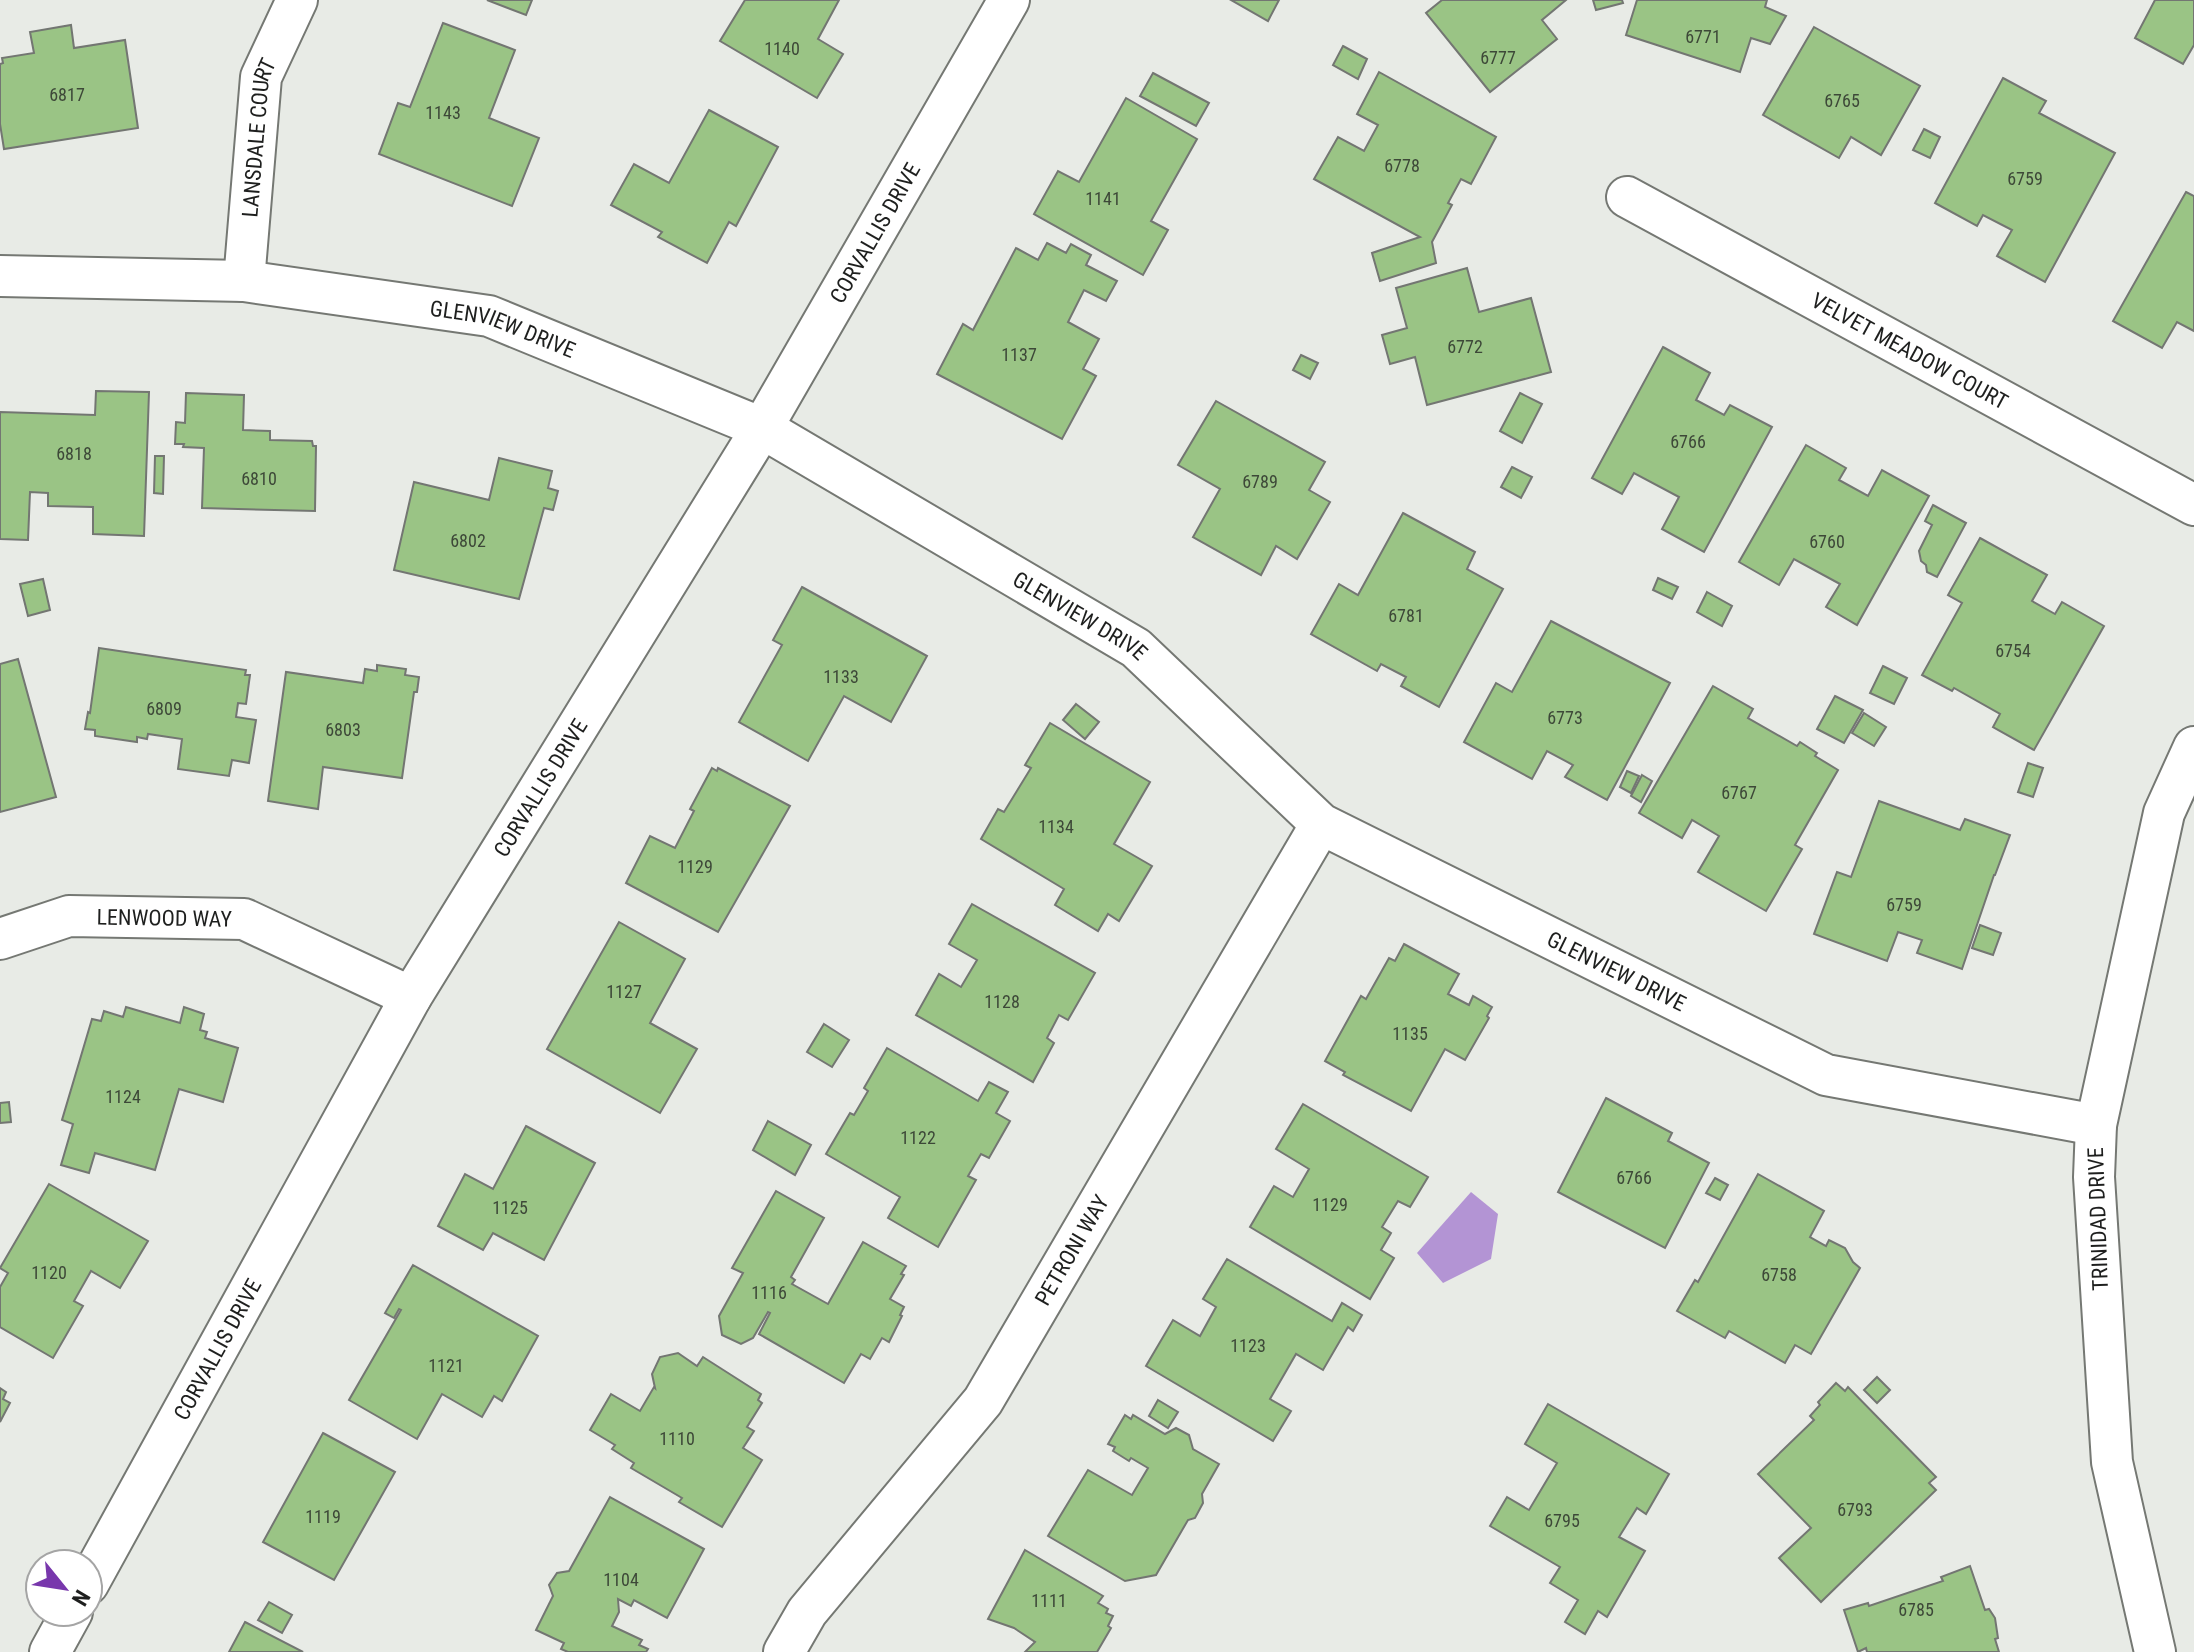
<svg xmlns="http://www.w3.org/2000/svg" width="2194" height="1652" font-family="'Roboto Condensed',sans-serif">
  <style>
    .water { fill: #b394d4 }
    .building { fill: #9ac485; stroke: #737672; stroke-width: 2 }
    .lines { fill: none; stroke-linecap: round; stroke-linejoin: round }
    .street-casing { stroke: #757873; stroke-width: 44 }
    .street { stroke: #fff; stroke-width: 40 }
    .labels { text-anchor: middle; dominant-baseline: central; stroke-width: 8; stroke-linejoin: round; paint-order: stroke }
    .number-label { font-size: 18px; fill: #3d4838 }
    .street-label { font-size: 22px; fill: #1e1f1e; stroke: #fff }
  </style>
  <rect width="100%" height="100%" fill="#e8ebe6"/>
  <path class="water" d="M1471 1192 1498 1214 1491 1259 1443 1283 1417 1253Z"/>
  <g class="building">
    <path d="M487 0H532L526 15Z"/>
    <path d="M745 0H839L818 39 843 54 817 98 720 41Z"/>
    <path d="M1231 0H1279L1268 21Z"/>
    <path d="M1442 0H1566L1542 20 1557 39 1490 92 1426 13Z"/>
    <path d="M1593 0H1622L1623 3 1596 10Z"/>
    <path d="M1637 0H1767L1765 7 1786 16 1770 44 1751 38 1740 72 1626 35Z"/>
    <path d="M2155 0H2194V45L2183 64 2135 38Z"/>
    <path d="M443 23 515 50 489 118 539 138 512 206 379 154 398 103 410 107Z"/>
    <path d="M71 25 74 48 125 40 138 128 4 149 0 124V64L3 63 2 58 34 53 30 32Z"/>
    <path d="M1814 27 1920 86 1881 155 1851 137 1839 158 1763 115Z"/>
    <path d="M1343 46 1367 59 1358 79 1333 65Z"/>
    <path d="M1379 72 1496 137 1471 184 1461 179 1448 203 1452 205 1432 242 1436 263 1380 281 1372 253 1420 237 1314 179 1338 137 1364 151 1378 125 1357 114Z"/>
    <path d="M1153 73 1209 103 1196 126 1140 96Z"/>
    <path d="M2003 78 2046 101 2039 113 2115 153 2045 282 1997 256 2012 230 1983 215 1977 226 1935 203Z"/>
    <path d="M1126 98 1197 139 1151 221 1168 230 1143 275 1034 214 1058 171 1079 182Z"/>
    <path d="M709 110 778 147 736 226 729 222 707 263 658 237 662 232 611 205 634 164 669 183Z"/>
    <path d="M1924 129 1940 137 1930 158 1913 150Z"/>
    <path d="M2186 192 2194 196V331L2177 322 2162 348 2113 321Z"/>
    <path d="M1047 243 1066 253 1071 244 1091 255 1086 265 1117 281 1106 301 1084 290 1068 322 1099 339 1083 369 1096 376 1062 439 937 374 963 324 973 330 1016 248 1038 260Z"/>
    <path d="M1467 268 1479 312 1531 298 1551 372 1427 405 1415 357 1390 364 1382 335 1407 328 1396 288Z"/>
    <path d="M1663 347 1710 373 1696 400 1724 415 1730 405 1772 427 1704 552 1662 529 1679 497 1634 473 1622 494 1592 478Z"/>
    <path d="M1301 355 1318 363 1310 379 1293 370Z"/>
    <path d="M96 391 149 392 144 536 93 534V507L48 506V493L30 492 28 540 0 539V412L95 415Z"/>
    <path d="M186 393 244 395 243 430 270 431V440L312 441 313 446H316L315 511 202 508 204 448 183 447 184 444H175L176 422 185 423Z"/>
    <path d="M1520 393 1542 404 1522 443 1500 431Z"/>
    <path d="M1216 401 1325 462 1309 490 1330 502 1297 559 1276 546 1261 575 1193 537 1220 489 1178 465Z"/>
    <path d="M1806 445 1846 468 1839 480 1868 496 1882 470 1929 496 1857 625 1826 607 1840 584 1794 559 1779 585 1739 562Z"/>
    <path d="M155 456H164L163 494 154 493Z"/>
    <path d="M499 458 552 471 548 488 558 491 553 510 544 508 519 599 394 570 414 482 489 500Z"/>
    <path d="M1512 467 1532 477 1521 498 1501 487Z"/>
    <path d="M1933 505 1966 523 1937 577 1927 572 1926 565 1921 561 1919 551 1932 525 1925 521Z"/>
    <path d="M1403 513 1475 552 1467 569 1503 589 1439 707 1401 686 1406 677 1381 664 1377 671 1311 634 1339 584 1358 595Z"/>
    <path d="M1980 538 2047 575 2032 601 2055 614 2062 602 2104 626 2034 750 1993 727 2000 714 1954 688 1952 691 1922 675 1962 603 1948 595Z"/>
    <path d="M1658 578 1678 587 1672 599 1653 590Z"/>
    <path d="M43 579 50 610 28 616 20 584Z"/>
    <path d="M802 587 927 656 891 722 844 696 808 761 739 722 782 645 773 640Z"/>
    <path d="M1707 592 1732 606 1722 626 1697 612Z"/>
    <path d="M1551 621 1670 683 1607 800 1565 777 1573 765 1547 751 1532 779 1464 742 1496 683 1512 692Z"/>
    <path d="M99 648 246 670 245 675H250L246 704 238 703 236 717 256 720 249 763 232 760 229 776 178 769 182 739 148 734 147 739 137 737V742L95 736V730L85 729 88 712 90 713Z"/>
    <path d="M18 659 56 797 0 812V664Z"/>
    <path d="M377 665 406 669 405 675 419 677 417 692H414L402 778 323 767 318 809 268 801 286 672 363 683 365 669 377 671Z"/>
    <path d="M1883 666 1907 678 1894 704 1870 693Z"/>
    <path d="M1713 686 1753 709 1748 718 1797 746 1800 742 1817 753 1815 756 1838 770 1795 845 1802 849 1766 911 1698 872 1719 836 1692 820 1682 838 1639 813Z"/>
    <path d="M1835 696 1863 710 1844 743 1817 729Z"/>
    <path d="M1076 704 1099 722 1085 739 1063 720Z"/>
    <path d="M1864 713 1886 727 1874 746 1852 733Z"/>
    <path d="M1050 723 1150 782 1114 844 1152 866 1119 921 1108 914 1098 931 1055 905 1064 889 981 839 998 809 1004 812 1031 768 1025 765Z"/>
    <path d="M2028 763 2043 768 2033 797 2018 792Z"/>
    <path d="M712 768 717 771 718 768 790 806 718 932 626 883 650 836 675 848 694 811 690 809Z"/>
    <path d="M1627 771 1639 776 1631 793 1620 787Z"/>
    <path d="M1642 775 1652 781 1641 802 1631 796Z"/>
    <path d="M1879 801 1960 830 1965 819 2010 835 1995 875H1994L1962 969 1917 953 1922 940 1898 932 1887 961 1814 934 1837 872 1851 877Z"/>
    <path d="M972 904 1095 973 1068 1020 1059 1015 1047 1038 1054 1043 1033 1082 916 1015 939 974 961 987 977 960 949 944Z"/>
    <path d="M619 922 685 959 650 1023 697 1049 660 1113 547 1049Z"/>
    <path d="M1980 925 2001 933 1993 955 1972 948Z"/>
    <path d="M1404 944 1459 974 1448 994 1469 1005 1473 996 1492 1007 1487 1016 1489 1018 1465 1060 1445 1049 1411 1111 1343 1075 1345 1072 1325 1061 1361 996 1366 999 1389 958 1395 961Z"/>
    <path d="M126 1007 180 1023 184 1007 204 1014 200 1030 207 1032 205 1038 238 1048 223 1102 179 1089 155 1170 95 1153 89 1173 61 1165 73 1124 62 1120 92 1019 101 1021 104 1011 123 1017Z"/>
    <path d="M824 1024 849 1040 832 1067 807 1052Z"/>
    <path d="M887 1048 978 1101 989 1082 1008 1092 996 1113 1010 1121 989 1158 981 1154 968 1176 976 1180 938 1247 888 1218 900 1197 826 1154 850 1113 854 1115 868 1091 864 1088Z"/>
    <path d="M1606 1098 1672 1133 1668 1141 1709 1163 1665 1248 1558 1192Z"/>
    <path d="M9 1102 11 1122 0 1123V1103Z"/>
    <path d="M1303 1104 1428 1177 1410 1207 1398 1201 1382 1227 1391 1233 1381 1250 1394 1258 1370 1299 1250 1227 1274 1186 1293 1197 1309 1169 1276 1149Z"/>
    <path d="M768 1121 811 1145 795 1175 753 1150Z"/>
    <path d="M526 1126 595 1163 544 1260 493 1233 483 1250 438 1226 465 1174 493 1189Z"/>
    <path d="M1758 1174 1824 1211 1810 1237 1826 1246 1829 1240 1845 1248 1853 1262 1860 1268 1811 1354 1795 1345 1785 1363 1729 1331 1725 1338 1677 1311 1695 1280 1698 1282Z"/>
    <path d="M1715 1178 1728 1185 1720 1200 1706 1193Z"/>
    <path d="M49 1184 148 1241 120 1288 91 1271 74 1301 83 1306 53 1358 0 1327V1287L8 1273 0 1268Z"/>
    <path d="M776 1191 824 1218 791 1277 795 1280 792 1284 828 1304 863 1242 906 1266 901 1274 904 1275 890 1299 904 1307 900 1315 902 1316 889 1342 882 1338 870 1359 861 1354 844 1383 759 1334 770 1313 768 1312 753 1338 741 1344 722 1335 719 1316 743 1273 732 1268Z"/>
    <path d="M1227 1259 1332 1321 1342 1303 1362 1315 1353 1331 1348 1327 1323 1370 1296 1354 1270 1399 1291 1411 1273 1441 1146 1366 1173 1320 1200 1336 1216 1307 1203 1299Z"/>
    <path d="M413 1265 538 1336 502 1401 494 1396 482 1417 442 1394 417 1439 349 1400 401 1310 399 1309 394 1318 385 1313Z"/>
    <path d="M678 1353 697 1366 703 1357 761 1394 758 1400 762 1403 747 1427 754 1431 743 1448 762 1460 722 1527 679 1502 682 1498 631 1468 634 1463 612 1449 615 1445 590 1430 611 1394 640 1411 654 1387 655 1388 652 1374 660 1357Z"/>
    <path d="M1877 1377 1890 1390 1877 1403 1864 1390Z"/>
    <path d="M1836 1383 1845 1391 1848 1387 1936 1477 1929 1483 1936 1490 1821 1602 1779 1558 1811 1528 1758 1474 1814 1420 1810 1416 1820 1405 1818 1402Z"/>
    <path d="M0 1388 6 1392 3 1399 10 1403 0 1422Z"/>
    <path d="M1158 1400 1178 1412 1168 1428 1149 1416Z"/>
    <path d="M1548 1404 1669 1474 1646 1514 1637 1508 1619 1537 1645 1551 1607 1617 1598 1611 1585 1634 1565 1622 1578 1600 1550 1583 1560 1567 1490 1526 1507 1497 1529 1510 1557 1463 1525 1444Z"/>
    <path d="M1125 1415 1131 1419 1133 1415 1165 1434 1176 1428 1189 1435 1193 1449 1219 1464 1202 1494 1203 1503 1195 1518 1188 1520 1156 1575 1125 1581 1048 1536 1088 1470 1132 1495 1148 1468 1131 1458 1129 1461 1113 1451 1115 1447 1108 1444Z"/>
    <path d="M323 1433 395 1472 334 1580 263 1542Z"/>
    <path d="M610 1497 704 1549 667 1618 634 1600 631 1606 618 1599 619 1612 612 1626 642 1640 639 1645 648 1649 646 1652H568L561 1649 564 1643 536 1630 553 1596 549 1585 557 1573 569 1571Z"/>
    <path d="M1025 1550 1103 1596 1098 1603 1108 1609 1106 1613 1113 1616 1108 1626 1111 1628 1097 1652H1025L1035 1642 1014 1628 988 1619Z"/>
    <path d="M1970 1566 1985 1610 1989 1609 1995 1618 1998 1638 1995 1639 1999 1652H1867L1866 1648 1858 1652 1844 1610 1868 1603 1869 1606 1943 1581 1941 1577Z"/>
    <path d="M269 1602 292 1615 282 1633 258 1620Z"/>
    <path d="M245 1622 303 1652H229Z"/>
  </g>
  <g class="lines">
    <g class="street-casing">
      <g id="street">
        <path id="s1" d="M1627 197 2194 505"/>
        <path id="s2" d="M0 276 244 281 489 316 762 428 1136 648 1321 824 1826 1075 2096 1125"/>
        <path id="s3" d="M244 281 261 77 297 0"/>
        <path id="s4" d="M0 939 69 916 244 919 411 997"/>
        <path id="s5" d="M88 1584 411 997 762 428 1009 0"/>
        <path d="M50 1652 72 1612"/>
        <path id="s6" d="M784 1652 807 1612 983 1401 1321 824"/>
        <path d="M2155 1652 2112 1462 2094 1177 2096 1125 2164 813 2194 747"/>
      </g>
    </g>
    <use href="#street" class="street"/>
  </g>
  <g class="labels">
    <g class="number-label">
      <text x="1703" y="36">6771</text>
      <text x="782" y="48">1140</text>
      <text x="1498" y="57">6777</text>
      <text x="67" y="94">6817</text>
      <text x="1842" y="100">6765</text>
      <text x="443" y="112">1143</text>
      <text x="1402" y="165">6778</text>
      <text x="2025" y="178">6759</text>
      <text x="1103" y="198">1141</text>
      <text x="1465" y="346">6772</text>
      <text x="1019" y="354">1137</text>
      <text x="1688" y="441">6766</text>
      <text x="74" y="453">6818</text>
      <text x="259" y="478">6810</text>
      <text x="1260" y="481">6789</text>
      <text x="468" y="540">6802</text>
      <text x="1827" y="541">6760</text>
      <text x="1406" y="615">6781</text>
      <text x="2013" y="650">6754</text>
      <text x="841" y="676">1133</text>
      <text x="164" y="708">6809</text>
      <text x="1565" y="717">6773</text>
      <text x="343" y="729">6803</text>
      <text x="1739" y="792">6767</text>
      <text x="1056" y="826">1134</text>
      <text x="695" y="866">1129</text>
      <text x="1904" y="904">6759</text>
      <text x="624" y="991">1127</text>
      <text x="1002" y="1001">1128</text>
      <text x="1410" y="1033">1135</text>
      <text x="123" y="1096">1124</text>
      <text x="918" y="1137">1122</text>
      <text x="1634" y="1177">6766</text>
      <text x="1330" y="1204">1129</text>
      <text x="510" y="1207">1125</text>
      <text x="49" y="1272">1120</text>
      <text x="1779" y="1274">6758</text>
      <text x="769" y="1292">1116</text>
      <text x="1248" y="1345">1123</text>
      <text x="446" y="1365">1121</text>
      <text x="677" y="1438">1110</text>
      <text x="1855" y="1509">6793</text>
      <text x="323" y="1516">1119</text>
      <text x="1562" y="1520">6795</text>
      <text x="621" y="1579">1104</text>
      <text x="1049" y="1600">1111</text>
      <text x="1916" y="1609">6785</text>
    </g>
    <g class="street-label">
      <text stroke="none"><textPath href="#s3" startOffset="144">LANSDALE COURT</textPath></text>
      <text stroke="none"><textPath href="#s5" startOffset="1564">CORVALLIS DRIVE</textPath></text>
      <text stroke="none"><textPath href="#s2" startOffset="508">GLENVIEW DRIVE</textPath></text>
      <text stroke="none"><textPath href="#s1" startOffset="322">VELVET MEADOW COURT</textPath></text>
      <text stroke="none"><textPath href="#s2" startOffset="1156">GLENVIEW DRIVE</textPath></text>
      <text stroke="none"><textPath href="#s5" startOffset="916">CORVALLIS DRIVE</textPath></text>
      <text stroke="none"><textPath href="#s4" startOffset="168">LENWOOD WAY</textPath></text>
      <text stroke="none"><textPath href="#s2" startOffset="1806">GLENVIEW DRIVE</textPath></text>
      <text transform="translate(2098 1219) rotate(-92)">TRINIDAD DRIVE</text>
      <text stroke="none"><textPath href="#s6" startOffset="496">PETRONI WAY</textPath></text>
      <text stroke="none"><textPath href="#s5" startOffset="268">CORVALLIS DRIVE</textPath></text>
    </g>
  </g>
  <g transform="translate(64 1588) rotate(120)"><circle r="38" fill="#ffffff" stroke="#a5a5a5" stroke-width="2"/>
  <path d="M0-6L14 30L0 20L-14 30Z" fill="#7837ac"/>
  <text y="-12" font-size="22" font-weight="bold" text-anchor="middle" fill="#1e1f1e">N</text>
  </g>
</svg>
